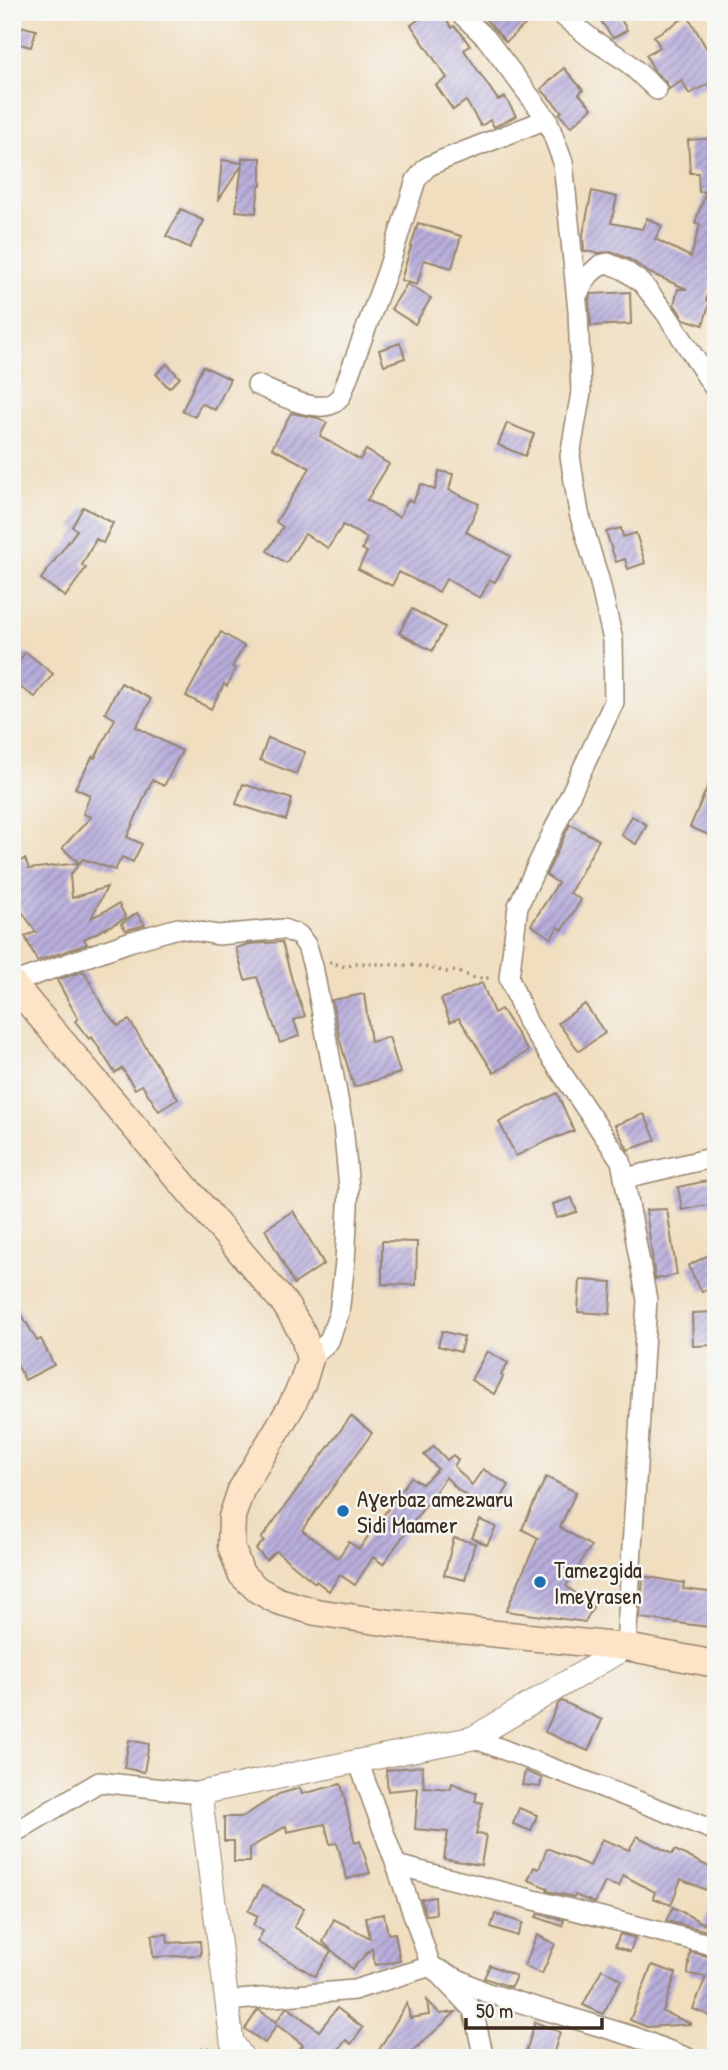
<svg xmlns="http://www.w3.org/2000/svg" width="728" height="2070" font-family="'Patrick Hand',sans-serif">
  <style>
    .building { fill: url(#building-hatch) }
    .lines { fill: none; stroke-linecap: round; stroke-linejoin: round }
    .minor-casing { stroke: #96846e; stroke-width: 22 }
    .tertiary-casing { stroke: #96846e; stroke-width: 25 }
    .secondary-casing { stroke: #96846e; stroke-width: 29 }
    .path { stroke: #96846e; stroke-width: 3.5; stroke-dasharray: 2 5; stroke-linecap: butt }
    .minor { stroke: #fff; stroke-width: 19 }
    .tertiary { stroke: #fff; stroke-width: 23 }
    .secondary { stroke: #fee4c6; stroke-width: 26 }
    .poi-dot { fill: #1f6fb2; stroke: #f6f6f2; stroke-width: 2.5 }
    .labels { text-anchor: middle; dominant-baseline: central; stroke-width: 5; stroke-linejoin: round; paint-order: stroke }
    .poi-label { font-size: 23px; fill: #3b2a1e; stroke: #f6f6f2; text-anchor: start }
  </style>
  <defs>
    <pattern id="building-hatch" width="6" height="6" patternUnits="userSpaceOnUse" patternTransform="scale(1.75)"><rect width="6" height="6" fill="#b8aedc"/><path d="M-1 1l2-2M0 6l6-6M5 7l2-2" fill="none" stroke="#978eb2"/></pattern>
  </defs>
  <rect width="100%" height="100%" fill="#f6f6f2"/>
  <filter id="ink" filterUnits="userSpaceOnUse"><feTurbulence type="fractalNoise" baseFrequency=".0143" numOctaves="2"/><feDisplacementMap in="SourceGraphic" scale="14" xChannelSelector="R" yChannelSelector="G"/><feConvolveMatrix kernelMatrix="1 2 1 2 8 2 1 2 1" color-interpolation-filters="sRGB"/></filter>
  <filter id="wash" filterUnits="userSpaceOnUse"><feTurbulence type="fractalNoise" baseFrequency=".00686" numOctaves="4" result="noise"/><feDisplacementMap in="SourceGraphic" scale="28" xChannelSelector="R" yChannelSelector="G"/><feGaussianBlur stdDeviation="1.57" result="paint"/><feColorMatrix in="noise" values="0 0 0 0 0 0 0 0 0 0 0 0 0 0 0 0 0 1.4 0 .05"/><feComposite in="paint" operator="in"/></filter>
  <g filter="url(#wash)">
    <rect width="100%" height="100%" fill="#f0debf"/>
    <g id="blocks">
      <g class="building">
        <path d="M429 12H441L452 28 454 26 461 33 470 46 464 50 498 100 505 97 516 116 494 127 490 120 481 126 466 101 453 110 436 85 447 78 411 25Z"/>
        <path d="M479 12H539L506 42Z"/>
        <path d="M613 12H617L627 30 613 38 600 20Z"/>
        <path d="M688 16 716 65V90L710 83 689 94 682 81 669 89 666 82 655 72 646 55 660 47 654 36Z"/>
        <path d="M12 24 36 30 31 47 12 42Z"/>
        <path d="M564 68 583 90 579 94 592 108 571 127 559 114 562 112 541 89Z"/>
        <path d="M716 138V240L710 261 716 263V268L706 300 710 301 703 325 684 319 674 304 678 289H687L650 273 631 260 613 252 597 253 584 251 583 234 592 191 617 197 611 223 642 229 647 218 662 226 655 239 691 257 700 224 695 223 706 191 699 192 698 173H690L688 140Z"/>
        <path d="M242 158H261V186H259L256 213 236 211 242 165 218 201 222 160 242 163Z"/>
        <path d="M181 209 204 221 190 248 166 236Z"/>
        <path d="M418 223 461 236 452 268 424 260 417 285 401 280Z"/>
        <path d="M407 284 431 298 415 324 391 309Z"/>
        <path d="M630 292 631 324 591 326 589 299 592 294Z"/>
        <path d="M400 343 405 358 384 365 379 350Z"/>
        <path d="M167 364 180 378 169 388 156 374Z"/>
        <path d="M203 366 230 379 215 410 201 403 195 417 182 411Z"/>
        <path d="M291 413 318 418 327 423 320 436 360 460 366 450 389 464 367 500 399 517 408 500 413 502 421 484 435 490 439 471 453 474 449 490 479 504 466 532 510 556 495 582 490 580 480 598 446 579 439 592 399 572 392 586 358 569 367 552 362 549 367 538 343 525 328 548 305 534 286 563 267 551 283 527 276 522 310 468 272 448Z"/>
        <path d="M507 423 534 434 525 456 498 445Z"/>
        <path d="M83 507 113 523 103 543 96 539 82 565 86 568 65 597 41 579 77 530 72 527Z"/>
        <path d="M621 528 623 537 636 533 645 563 628 569 625 559 616 562 606 532Z"/>
        <path d="M412 609 445 627 432 651 399 633Z"/>
        <path d="M221 632 244 646 232 667 236 669 227 686 224 684 211 709 186 696Z"/>
        <path d="M26 652 53 674 35 697 12 682V670Z"/>
        <path d="M121 683 151 699 136 727 182 751 164 786 152 780 127 837 142 844 133 862 122 857 115 870 83 859 70 875 72 898 107 887 91 918 119 904 126 918 84 939 87 944 37 961 25 936 36 932 12 897V864L25 859 29 869 79 863 62 848 91 817 83 814 90 795 75 788 93 756 95 758 115 719 105 713Z"/>
        <path d="M268 738 305 752 296 774 260 760Z"/>
        <path d="M716 767V838L690 827Z"/>
        <path d="M243 784 292 799 286 820 236 804Z"/>
        <path d="M632 816 647 825 636 844 621 835Z"/>
        <path d="M570 824 599 840 570 893 581 900 562 930 558 927 551 938 531 925 558 883 546 875Z"/>
        <path d="M137 913 145 925 126 930 121 924Z"/>
        <path d="M282 942 292 980 305 1016 294 1020 299 1036 280 1043 257 977 245 980 236 948 249 944Z"/>
        <path d="M84 971 104 1009 118 1026 129 1020 178 1099 159 1111 142 1085 135 1089 122 1068 115 1073 92 1037 89 1039 75 1021 78 1019 57 980Z"/>
        <path d="M482 983 494 1013 501 1009 528 1051 494 1073 459 1018 450 1022 441 999Z"/>
        <path d="M364 994 371 1042 389 1037 400 1073 354 1087 340 1041 332 1000Z"/>
        <path d="M585 1004 605 1033 579 1051 558 1023Z"/>
        <path d="M557 1093 574 1131 558 1137V1136L516 1156 499 1122Z"/>
        <path d="M644 1114 656 1140 628 1150 615 1125Z"/>
        <path d="M716 1179V1203L682 1210 678 1187Z"/>
        <path d="M572 1198 577 1212 557 1218 553 1204Z"/>
        <path d="M667 1209 677 1275 655 1279 646 1210Z"/>
        <path d="M293 1211 324 1264 294 1284 265 1229Z"/>
        <path d="M382 1241 417 1242 416 1285 382 1284Z"/>
        <path d="M716 1251V1284L702 1292 688 1266Z"/>
        <path d="M580 1280 612 1282 610 1314 578 1312Z"/>
        <path d="M12 1298 37 1341 41 1339 54 1365 25 1380 12 1355Z"/>
        <path d="M716 1312V1345L693 1346 692 1313Z"/>
        <path d="M442 1331 464 1337 460 1352 438 1346Z"/>
        <path d="M487 1351 508 1363 501 1375 503 1377 494 1394 471 1380Z"/>
        <path d="M351 1416 372 1433 302 1530 338 1558 349 1542 359 1549 411 1477 422 1484 438 1469 424 1455 434 1446 447 1460 453 1455 458 1460 454 1466 472 1485 483 1469 509 1485 493 1512 458 1490 446 1477 383 1564 373 1557 355 1585 340 1575 329 1591 316 1581 315 1583 276 1551 266 1560 256 1549 264 1541 261 1539Z"/>
        <path d="M546 1477 576 1492 560 1527 591 1546 566 1586 593 1607 585 1622 506 1611 538 1538 522 1529Z"/>
        <path d="M480 1520 496 1527 487 1545 472 1538Z"/>
        <path d="M454 1538 475 1543 465 1580 444 1575Z"/>
        <path d="M643 1576 684 1583 683 1589 716 1593V1628L640 1618Z"/>
        <path d="M562 1701 602 1720 588 1751 545 1732 558 1704Z"/>
        <path d="M129 1740 149 1744 144 1772 124 1768Z"/>
        <path d="M422 1766 424 1787 451 1789 452 1783 477 1793 475 1801 483 1803 476 1834 486 1835 481 1865 444 1859 448 1832 415 1829 418 1788 388 1791 386 1770Z"/>
        <path d="M525 1771 542 1778 540 1787 522 1785Z"/>
        <path d="M341 1784 355 1843 360 1841 370 1873 347 1879 337 1843 330 1844 325 1824 287 1832 286 1826 250 1848V1862H234V1841H224V1817H242L279 1794 300 1788 302 1794Z"/>
        <path d="M519 1808 537 1815 531 1831 513 1824Z"/>
        <path d="M637 1836 672 1854 675 1850 715 1870 706 1890 681 1879 671 1905 653 1898 655 1892 623 1875 619 1887 605 1882 595 1903 575 1895 574 1897 547 1891 548 1888 528 1880 534 1867 539 1869 547 1848 590 1866 602 1839 629 1850Z"/>
        <path d="M262 1886 304 1908 294 1927 331 1951 315 1976 257 1942 263 1931 253 1925 258 1916 248 1911Z"/>
        <path d="M435 1897 436 1914 426 1915 421 1899Z"/>
        <path d="M712 1897H716V1933L666 1921 673 1907 704 1924Z"/>
        <path d="M384 1914 388 1934 395 1933 400 1961 375 1965 372 1948 352 1969 323 1942 334 1919 370 1938 366 1917Z"/>
        <path d="M495 1914 523 1923 517 1936 491 1927Z"/>
        <path d="M538 1914 564 1920 562 1926 536 1917Z"/>
        <path d="M167 1934 168 1943 200 1941 201 1955 153 1957 152 1935Z"/>
        <path d="M620 1934 635 1938 630 1952 615 1946Z"/>
        <path d="M537 1935 555 1944 542 1974 524 1966Z"/>
        <path d="M690 1952 716 1958V2018L693 2009 706 1977 688 1974Z"/>
        <path d="M490 1965 516 1976 511 1987 484 1978Z"/>
        <path d="M652 1965 676 1973 663 2012 692 2024 647 2027 630 2020Z"/>
        <path d="M602 1969 621 1980 603 2014 583 2005Z"/>
        <path d="M427 2000 440 2014 456 2012 405 2058H374L407 2003 410 2018 429 2015Z"/>
        <path d="M286 2008H289L319 2031 337 2008 363 2028 351 2044 346 2040 332 2058H292L303 2045 277 2025 265 2043 245 2029 257 2011 259 2010 276 2022Z"/>
        <path d="M535 2022 560 2032 552 2058H524Z"/>
      </g>
    </g>
  </g>
  <g filter="url(#ink)">
    <use href="#blocks" fill-opacity="0" stroke="#96846e" stroke-width="2"/>
    <g class="lines">
      <g class="minor-casing">
        <g id="minor">
          <path d="M459 12 486 38 547 119 563 162 578 311 581 392 570 456 579 513 599 579 613 640 614 702 518 906 509 978 528 1023 621 1161 647 1300 626 1647"/>
          <path d="M558 12 593 40 626 61 657 90"/>
          <path d="M577 295 589 275 600 265 608 263 624 270 642 283 667 315 716 391"/>
          <path d="M257 385C275 393 313 413 332 404 335 402 338 399 341 396L387 272 416 180 427 167 442 160 547 119"/>
          <path d="M12 983 129 942 178 928 218 935 283 929 299 935 307 946 313 966 343 1125 349 1188 345 1262 339 1313 329 1341 310 1359"/>
          <path d="M625 1178 716 1157"/>
          <path d="M473 1738 716 1831"/>
          <path d="M358 1761 396 1865 431 1966 473 2010 484 2058"/>
          <path d="M12 1834 99 1782 200 1793"/>
          <path d="M396 1865 716 1946"/>
          <path d="M227 2001 354 1990 431 1966 485 1992 632 2036 688 2058"/>
        </g>
      </g>
      <g class="tertiary-casing">
        <path id="tertiary" d="M243 2058 232 2042 200 1793 473 1738 626 1647"/>
      </g>
      <g class="secondary-casing">
        <path id="secondary" d="M12 983 285 1304 303 1334 310 1359 303 1382 291 1407 241 1490 232 1517 231 1546 241 1574 258 1590 278 1601 316 1612 390 1623 626 1647 716 1664"/>
      </g>
      <g class="path">
        <path d="M329 962 346 967 357 963 422 966 446 972 456 971 475 978H493"/>
        <path d="M160 2058 213 2047"/>
      </g>
      <use href="#minor" class="minor"/>
      <use href="#tertiary" class="tertiary"/>
      <use href="#secondary" class="secondary"/>
    </g>
  </g>
  <g class="poi-dot">
    <circle cx="343" cy="1511" r="7"/>
    <circle cx="540" cy="1582" r="7"/>
  </g>
  <g class="labels">
    <g class="poi-label">
      <text x="357" y="1498">Aɣerbaz amezwaru<tspan x="357" dy="26">Sidi Maamer</tspan></text>
      <text x="554" y="1569">Tamezgida<tspan x="554" dy="26">Imeɣrasen</tspan></text>
    </g>
  </g>
  <rect width="728" height="2070" fill="none" stroke="#f6f6f2" stroke-width="42"/>
  <path d="M466 2018v10h136v-10" fill="none" stroke="#3b2a1e" stroke-width="3.5"/>
  <text x="476" y="2018" font-size="21" fill="#3b2a1e" stroke="#f6f6f2" stroke-width="5" paint-order="stroke">50 m</text>
</svg>
